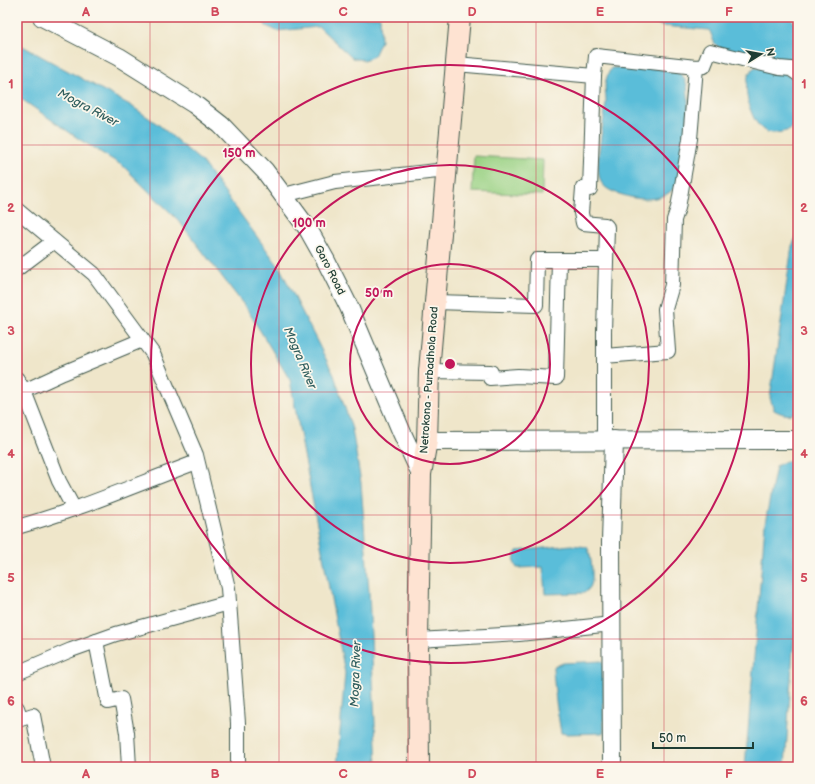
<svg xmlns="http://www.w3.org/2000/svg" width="815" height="784" font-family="'Balsamiq Sans',sans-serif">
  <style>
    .green { fill: #99d183; stroke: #5c875c }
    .water { fill: #5abdd9; stroke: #3c7d86 }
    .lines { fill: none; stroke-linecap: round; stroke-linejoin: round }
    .minor-casing { stroke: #3e564a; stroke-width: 16 }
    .tertiary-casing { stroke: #3e564a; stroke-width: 20 }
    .secondary-casing { stroke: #3e564a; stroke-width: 22 }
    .minor { stroke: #fff; stroke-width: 14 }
    .tertiary { stroke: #fff; stroke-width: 18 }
    .secondary { stroke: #fee3d2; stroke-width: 20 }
    .grid { fill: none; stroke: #d1495b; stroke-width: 1; stroke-opacity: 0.55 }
    .ring { fill: none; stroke: #c2185b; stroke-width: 2 }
    .labels { text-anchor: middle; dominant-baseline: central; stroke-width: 3.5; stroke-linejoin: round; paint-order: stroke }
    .street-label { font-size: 11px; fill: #1f3d34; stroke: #fbf7ec }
    .water-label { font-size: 12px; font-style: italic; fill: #2e5d5d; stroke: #fbf7ec }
    .centre { fill: #c2185b; stroke: #fbf7ec; stroke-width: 2 }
    .ring-label { font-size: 12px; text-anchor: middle; font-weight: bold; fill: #c2185b; stroke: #fbf7ec; stroke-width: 3.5; stroke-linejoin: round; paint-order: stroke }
    .neatline { fill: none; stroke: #d1495b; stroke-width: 1.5 }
    .grid-label { font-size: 13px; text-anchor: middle; font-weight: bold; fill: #d1495b }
  </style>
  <rect width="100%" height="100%" fill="#fbf7ec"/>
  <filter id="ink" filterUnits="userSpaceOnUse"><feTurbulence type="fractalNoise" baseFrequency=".025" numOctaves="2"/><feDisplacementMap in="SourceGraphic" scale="8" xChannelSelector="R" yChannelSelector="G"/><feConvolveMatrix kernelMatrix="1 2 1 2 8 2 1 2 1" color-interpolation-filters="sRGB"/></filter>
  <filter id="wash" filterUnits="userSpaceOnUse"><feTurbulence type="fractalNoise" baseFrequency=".012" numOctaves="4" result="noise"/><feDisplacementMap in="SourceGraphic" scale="16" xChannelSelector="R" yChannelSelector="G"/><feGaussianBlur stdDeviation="0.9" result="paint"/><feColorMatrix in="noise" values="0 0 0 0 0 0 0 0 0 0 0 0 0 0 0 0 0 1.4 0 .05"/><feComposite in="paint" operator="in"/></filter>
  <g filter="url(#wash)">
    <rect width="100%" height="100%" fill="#efe6ca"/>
    <path class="green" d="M474 156 543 160 542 195 472 192Z"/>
    <g class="water">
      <path d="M260 17H380L381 41 374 56 364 60 352 58 319 27 277 31 266 26Z"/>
      <path d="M626 17H789L798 26V65C784 63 722 54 716 45 713 42 712 34 709 30L662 26Z"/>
      <path d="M17 43 130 105 159 125 202 162 280 268 334 375 352 429 361 483 369 592 377 767H337L345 673 290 380 247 309 179 221 123 166 79 139 17 96Z"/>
      <path d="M637 67 655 68 679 73C690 79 688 101 688 112 688 125 684 139 682 151 681 161 681 172 678 181 671 200 646 201 630 197 620 194 607 192 601 182 593 166 605 120 606 101 606 94 604 86 606 80 607 76 609 72 611 68Z"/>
      <path d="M755 67 778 70 798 81V118L790 130C782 132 772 135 765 131 749 122 738 77 755 67Z"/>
      <path d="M798 230V412C788 416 784 415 774 410L770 398 792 246 797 236Z"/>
      <path d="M786 461 792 462 798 465V575L794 615V634L785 767H745L765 524 776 466Z"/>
      <path d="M571 545 587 547C591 553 594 578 591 585 590 588 587 591 584 593L545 594 543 567 517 568C513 563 514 557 517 551Z"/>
      <path d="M602 661 603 662 604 733 567 734 561 733 556 702 553 671 554 667 563 663Z"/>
    </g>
  </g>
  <g filter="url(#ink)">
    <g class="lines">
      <g class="minor-casing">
        <g id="minor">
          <path d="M456 64 594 76 590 189 583 188 581 213 583 223 605 225 607 227 604 332V441"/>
          <path d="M594 76 596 56 696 67 704 66 710 51 779 68 791 69 798 74"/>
          <path d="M284 195 335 182 447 170"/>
          <path d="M17 210 94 274 153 354 196 455 228 588 238 723V767"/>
          <path d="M17 269 54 241"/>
          <path d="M435 302 536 305 537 260H605"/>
          <path d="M604 356 668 351 665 309 672 285 674 220 678 208 690 139 696 67"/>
          <path d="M429 371 491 372 490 378 518 376 556 378 559 260"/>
          <path d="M17 379 24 391 59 481 74 509"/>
          <path d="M24 391 63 373 142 340"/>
          <path d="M17 527C79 510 137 484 197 462"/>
          <path d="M418 640 519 634 612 624"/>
          <path d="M96 641 108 702 121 699 127 733 129 767"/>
          <path d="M17 673 71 650 116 634 229 603"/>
          <path d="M17 708 21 719 33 715 43 767"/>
        </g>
      </g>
      <g class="tertiary-casing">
        <g id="tertiary">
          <path d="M42 17 119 57 194 104 221 125 265 171 308 229 326 261 349 307 402 433 421 474"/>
          <path d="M427 441 798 440"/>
          <path d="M612 767 611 542 614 440"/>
        </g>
      </g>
      <g class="secondary-casing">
        <path id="secondary" d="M419 767 418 640 421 474 427 441 429 371 435 302 460 17"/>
      </g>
      <use href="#minor" class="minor"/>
      <use href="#tertiary" class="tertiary"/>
      <use href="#secondary" class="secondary"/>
    </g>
  </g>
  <path class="grid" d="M150 17V767M279 17V767M408 17V767M536 17V767M664 17V767M17 145H798M17 269H798M17 392H798M17 515H798M17 639H798"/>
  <g class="ring">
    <circle cx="450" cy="364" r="100"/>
    <circle cx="450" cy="364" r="199"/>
    <circle cx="450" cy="364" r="299"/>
  </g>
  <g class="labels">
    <g class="street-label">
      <text transform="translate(330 270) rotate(63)">Garo Road</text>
      <text transform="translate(429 380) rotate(-86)">Netrokona - Purbadhola Road</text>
    </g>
    <g class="water-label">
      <text transform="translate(88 108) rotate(28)">Mogra River</text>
      <text transform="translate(300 358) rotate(67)">Mogra River</text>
      <text transform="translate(356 674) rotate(-88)">Mogra River</text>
    </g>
  </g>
  <circle cx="450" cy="364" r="6" class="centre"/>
  <g class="ring-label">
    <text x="239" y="157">150 m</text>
    <text x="309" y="227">100 m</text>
    <text x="379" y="297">50 m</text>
  </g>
  <rect width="815" height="784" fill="none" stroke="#fbf7ec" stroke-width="44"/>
  <g transform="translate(761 54) rotate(79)" stroke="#fbf7ec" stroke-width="3" paint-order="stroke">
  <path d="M0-3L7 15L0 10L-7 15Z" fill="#1f3d34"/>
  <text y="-6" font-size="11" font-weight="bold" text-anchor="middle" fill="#1f3d34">N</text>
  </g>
  <path d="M653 742v6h100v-6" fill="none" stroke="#1f3d34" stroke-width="2"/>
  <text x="659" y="742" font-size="12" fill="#1f3d34" stroke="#fbf7ec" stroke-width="3" paint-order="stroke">50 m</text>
  <rect x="22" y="22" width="771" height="740" class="neatline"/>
  <g class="grid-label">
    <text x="86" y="16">A</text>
    <text x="215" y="16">B</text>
    <text x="343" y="16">C</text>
    <text x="472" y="16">D</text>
    <text x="600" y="16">E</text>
    <text x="729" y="16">F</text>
    <text x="11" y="88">1</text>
    <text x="804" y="88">1</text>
    <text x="11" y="212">2</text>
    <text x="804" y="212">2</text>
    <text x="11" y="335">3</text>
    <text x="804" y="335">3</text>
    <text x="11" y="458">4</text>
    <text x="804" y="458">4</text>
    <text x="11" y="582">5</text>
    <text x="804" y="582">5</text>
    <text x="11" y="705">6</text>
    <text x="804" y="705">6</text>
    <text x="86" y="778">A</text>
    <text x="215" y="778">B</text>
    <text x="343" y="778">C</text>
    <text x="472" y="778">D</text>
    <text x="600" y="778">E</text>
    <text x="729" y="778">F</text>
  </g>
</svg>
